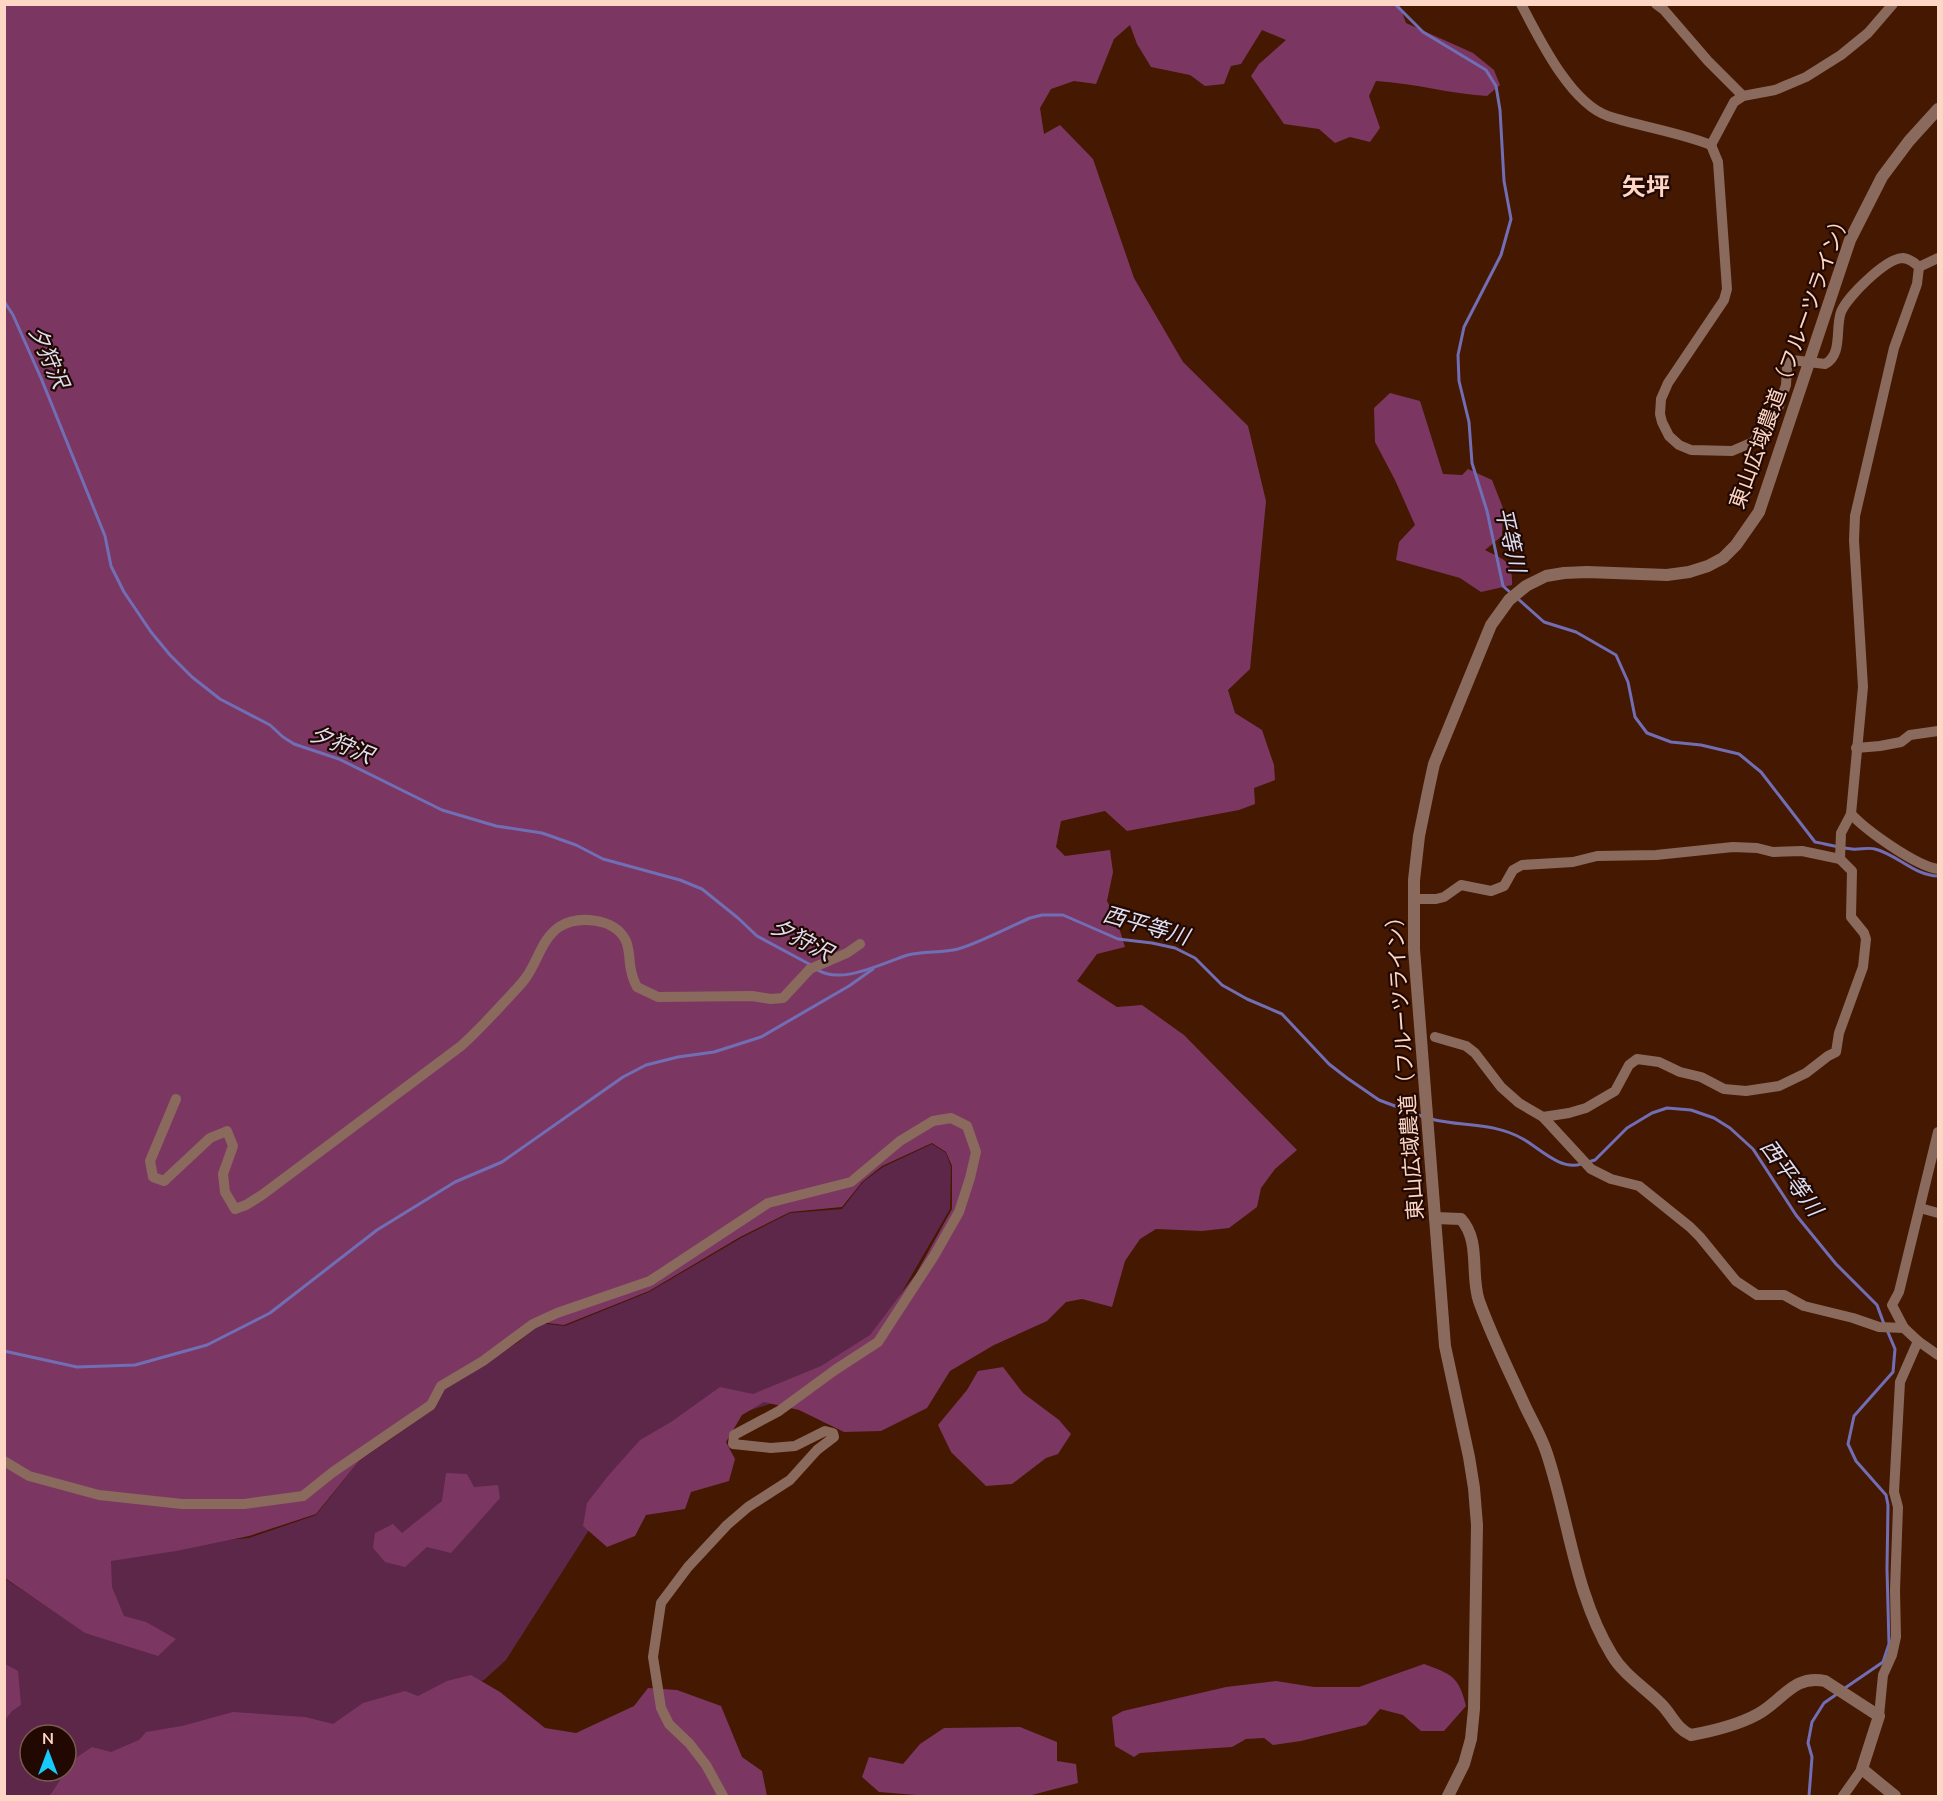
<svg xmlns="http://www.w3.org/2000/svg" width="1943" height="1801" font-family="'Nunito Sans','Noto Sans JP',sans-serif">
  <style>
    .green { fill: #5c2748; fill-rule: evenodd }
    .forest { fill: #7b3761 }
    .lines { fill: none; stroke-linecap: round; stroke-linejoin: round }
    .stream { stroke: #716eb5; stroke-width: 3 }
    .minor { stroke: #896a5d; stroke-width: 10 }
    .tertiary { stroke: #896a5d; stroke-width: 12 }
    .labels { text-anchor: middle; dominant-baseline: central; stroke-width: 4.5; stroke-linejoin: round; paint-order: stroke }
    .street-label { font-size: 21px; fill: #fdd6c6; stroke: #210801 }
    .water-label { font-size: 22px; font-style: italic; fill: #dddef2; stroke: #210801 }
    .quarter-label { font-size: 24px; font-weight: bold; fill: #fdd6c6; stroke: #210801 }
  </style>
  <rect width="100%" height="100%" fill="#451801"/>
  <path class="green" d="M932 1144 946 1153 951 1167 950 1209 873 1342 791 1397 711 1423 596 1519 506 1660 484 1680 297 1752 192 1796H5L4 1578 85 1632 98 1554 120 1549 249 1538 316 1515 359 1461 435 1408 444 1389 520 1341 538 1323 565 1326 649 1292 741 1238 790 1213 842 1209 863 1182 883 1167ZM30 1735H66V1771H30Z"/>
  <g class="forest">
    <path d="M1399 4 1406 23 1473 53 1494 70 1500 85 1487 96C1450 94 1414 83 1376 81L1369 96 1380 128 1370 142 1350 137 1335 143 1319 129 1284 124 1251 76 1259 64 1286 40 1262 30 1241 64 1231 66 1224 84 1205 86 1190 75 1151 67 1137 44 1130 25 1114 39 1096 84 1074 81 1051 89 1040 108 1044 134 1060 125 1093 159 1134 278 1183 362 1248 426 1266 501 1250 669 1228 690 1235 713 1262 730 1274 765 1275 780 1254 788 1255 804 1239 810 1127 831 1105 811 1061 821 1056 847 1065 856 1110 850 1113 872 1107 901 1117 921 1125 947 1097 954 1077 981 1117 1007 1142 1005 1184 1035 1297 1150 1275 1169 1261 1188 1257 1207 1229 1228 1202 1231 1156 1229 1140 1239 1125 1261 1112 1307 1082 1299 1066 1302 1047 1321 994 1345 950 1371 927 1408 881 1431 844 1432 799 1410 764 1402 742 1415 726 1442 735 1459 729 1481 691 1492 685 1509 646 1515 635 1536 607 1547 583 1526 587 1503 608 1476 640 1440 671 1422 720 1387 753 1394 821 1366 870 1335 916 1274 952 1209V1166L946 1152 932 1143 882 1166 862 1182 842 1207 790 1212 740 1237 649 1291 564 1325 539 1322 520 1340 444 1388 434 1407 359 1461 316 1514 249 1536 176 1551 111 1561 112 1587 124 1616 146 1622 176 1639 158 1656 85 1633 5 1578 4 5Z"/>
    <path d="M1390 393 1420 401 1443 474 1462 475 1468 469 1492 480 1503 508 1502 536 1485 550C1504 560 1513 560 1512 585L1481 592 1460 578 1396 560 1399 542 1415 525 1395 480 1375 442 1374 408Z"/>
    <path d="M1003 1367 1023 1393 1059 1420 1071 1434 1058 1454 1046 1458 1012 1484 986 1486 951 1452 938 1425 967 1390 978 1371Z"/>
    <path d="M446 1473 467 1474 474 1487 498 1485 500 1498 451 1553 427 1547 405 1567 385 1562 373 1548 375 1533 393 1524 402 1533 442 1501Z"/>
    <path d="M5 1664 18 1671 21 1705 12 1711 5 1720Z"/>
    <path d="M1424 1664C1451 1674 1459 1676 1466 1706L1444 1731H1421L1403 1715 1380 1709 1366 1725 1301 1741 1273 1745 1264 1738 1246 1739 1232 1747 1140 1753 1134 1757 1115 1746 1112 1717 1123 1711 1226 1687 1276 1681 1314 1687H1359Z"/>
    <path d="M471 1675 500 1692 545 1728 576 1733 634 1706 648 1688 677 1690 721 1706 742 1757 762 1771 767 1796H49C57 1786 64 1775 67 1764L92 1747 111 1752 139 1740 146 1732 182 1726 233 1712 305 1717 333 1724 363 1703 405 1691 418 1696 447 1681Z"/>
    <path d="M1020 1727 1057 1742V1761L1076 1764 1078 1783 1028 1796H928L879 1792 862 1777 869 1757 903 1764 920 1744 944 1728Z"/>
  </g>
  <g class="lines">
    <g class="stream">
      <path d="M1395 4 1423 32 1486 70 1496 86 1500 110 1504 181 1511 219 1501 255 1464 327 1458 355 1459 381 1469 422 1472 463 1487 511 1503 586 1512 594"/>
      <path d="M4 301 13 315 41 378 105 536 111 566 124 592 151 632 170 655 192 677 220 699 270 725 283 737 294 744 339 759 442 810 496 826 542 833 576 845 603 859 680 880 702 889 738 918 757 936 811 965"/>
      <path d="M1517 598 1544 622 1576 632 1616 655 1628 682 1635 717 1647 733 1671 742 1701 745 1739 754 1761 772 1815 842C1827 844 1840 848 1852 849 1859 850 1868 847 1875 849 1898 855 1915 876 1938 876"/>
      <path d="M816 969C841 986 882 963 908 955 924 951 942 953 958 949 979 943 1009 927 1030 918L1042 915H1063L1118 939 1152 943 1175 948 1195 958 1222 985 1247 999 1282 1014 1329 1064 1347 1078 1379 1100 1424 1117"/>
      <path d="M1431 1119C1462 1127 1494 1122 1523 1139 1539 1148 1561 1171 1581 1164"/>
      <path d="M1588 1162 1595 1160 1627 1128 1652 1113 1667 1108 1691 1110 1714 1118 1730 1128 1753 1149 1796 1215 1836 1264 1877 1305 1884 1324"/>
      <path d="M4 1351 77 1367 135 1365 207 1345 270 1313 377 1230 455 1182 502 1162 623 1077 646 1065 678 1057 714 1052 761 1037 849 986 873 969"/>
      <path d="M1845 1688 1883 1662 1889 1644 1887 1569 1888 1505 1886 1495 1856 1461 1848 1444 1854 1416 1893 1372 1895 1349 1887 1330"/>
      <path d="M1809 1796 1812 1757 1808 1743 1812 1722 1824 1703 1837 1694"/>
    </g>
    <g class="minor">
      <path d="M1521 4C1539 38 1570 103 1608 116 1642 127 1678 132 1711 145L1718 162 1727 289 1724 300 1668 383 1661 399 1660 414 1662 422 1669 436 1679 445 1691 450 1732 451 1753 442 1777 412 1786 385 1787 367 1792 360 1825 364C1843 355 1835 328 1841 312 1847 297 1886 258 1903 258 1910 259 1914 262 1919 267L1917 284 1894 348 1855 516 1854 540 1863 687 1851 814 1841 833 1840 859"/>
      <path d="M1656 4 1664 10 1708 61 1743 96"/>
      <path d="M1711 145 1734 102 1743 96 1775 90 1806 77 1841 55 1868 33 1893 4"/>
      <path d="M1919 267 1938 258"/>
      <path d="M1856 748 1880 746 1901 742 1910 735 1938 731"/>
      <path d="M1851 814C1867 831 1916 866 1938 869"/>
      <path d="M1413 899H1436L1444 897 1461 885 1491 891 1504 886 1513 870 1522 865 1573 862 1597 856 1656 855 1733 847 1757 848 1773 852 1802 851 1840 859 1852 871 1851 917 1864 933 1866 939 1863 967 1839 1033 1836 1052 1828 1056 1806 1073 1779 1086 1746 1091 1724 1089 1701 1077 1680 1072 1659 1062 1637 1059 1629 1065 1615 1091 1586 1108 1569 1113 1543 1117"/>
      <path d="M1435 1037 1466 1046 1475 1053 1501 1087 1519 1103 1543 1117 1591 1169 1611 1179 1639 1186 1690 1227 1700 1237 1736 1281 1757 1295H1784L1804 1306 1853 1318 1879 1327 1904 1328 1918 1341 1938 1355"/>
      <path d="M176 1099 150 1161 153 1177 164 1181 210 1138 227 1131 233 1146 223 1174 225 1192 235 1209 246 1205 262 1195 461 1046C478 1031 493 1014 509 997 515 990 522 984 527 976 538 960 542 939 559 927 578 915 613 918 625 939 631 950 628 962 632 974 633 979 635 983 637 987L658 997 752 996 771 999 783 998 810 969 847 953 860 944"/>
      <path d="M1920 1208 1938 1213"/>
      <path d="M1904 1328 1892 1305 1899 1292 1938 1132"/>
      <path d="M4 1461 29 1476 99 1495 182 1504H244L303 1496 333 1472 431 1405 441 1386 483 1361 533 1324 557 1313 650 1281 768 1203 851 1182 900 1141 933 1121 951 1118 967 1126 976 1152 970 1178 959 1212 934 1256 878 1342 835 1370 779 1411 734 1435 733 1444 771 1448 795 1446 825 1431 833 1433 834 1437 817 1450 790 1480 748 1507 727 1525 688 1567 661 1603 653 1657 661 1708 669 1724 689 1743 706 1765 723 1796"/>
      <path d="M1879 1716 1883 1675 1892 1655 1896 1637 1895 1590 1898 1507 1894 1492 1900 1382 1918 1341"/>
      <path d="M1843 1796 1862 1769"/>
    </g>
    <g class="tertiary">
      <path d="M1435 1218 1461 1219C1481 1241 1470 1275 1479 1301 1492 1337 1509 1371 1525 1406 1532 1421 1541 1436 1546 1451 1569 1518 1574 1593 1612 1655 1624 1675 1644 1687 1660 1703 1672 1714 1675 1728 1691 1735 1713 1731 1738 1725 1758 1714 1782 1701 1794 1674 1825 1681L1879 1716 1862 1769 1895 1796"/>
      <path d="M1448 1796 1464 1764 1471 1739 1474 1709 1477 1525 1474 1488 1469 1457 1445 1346 1414 949V880L1419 836 1429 787 1434 764 1491 625 1509 600 1526 586 1546 576 1564 573 1587 572 1667 575 1689 572 1708 566 1723 558 1736 545 1759 512 1850 240 1882 177 1909 141 1938 109"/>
    </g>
  </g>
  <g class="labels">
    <g class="street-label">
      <text transform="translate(1790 360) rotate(-70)">東山広域農道（フルーツライン）</text>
      <text transform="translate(1405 1063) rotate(-94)">東山広域農道（フルーツライン）</text>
    </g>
    <g class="water-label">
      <text transform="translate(48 357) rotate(66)">夕狩沢</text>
      <text transform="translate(1510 540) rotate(77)">平等川</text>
      <text transform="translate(341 745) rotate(22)">夕狩沢</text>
      <text transform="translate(1146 926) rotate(16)">西平等川</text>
      <text transform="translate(801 940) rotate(27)">夕狩沢</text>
      <text transform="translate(1791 1178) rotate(54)">西平等川</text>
    </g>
    <g class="quarter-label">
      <text x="1646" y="187">矢坪</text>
    </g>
  </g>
  <rect width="1943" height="1801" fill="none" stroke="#fdd6c6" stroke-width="12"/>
  <g transform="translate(48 1753)"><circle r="28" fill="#210801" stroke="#795a50" stroke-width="1.5"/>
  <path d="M0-4.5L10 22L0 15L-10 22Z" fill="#17cafb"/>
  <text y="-9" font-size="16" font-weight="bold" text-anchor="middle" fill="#fdd6c6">N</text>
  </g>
</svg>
